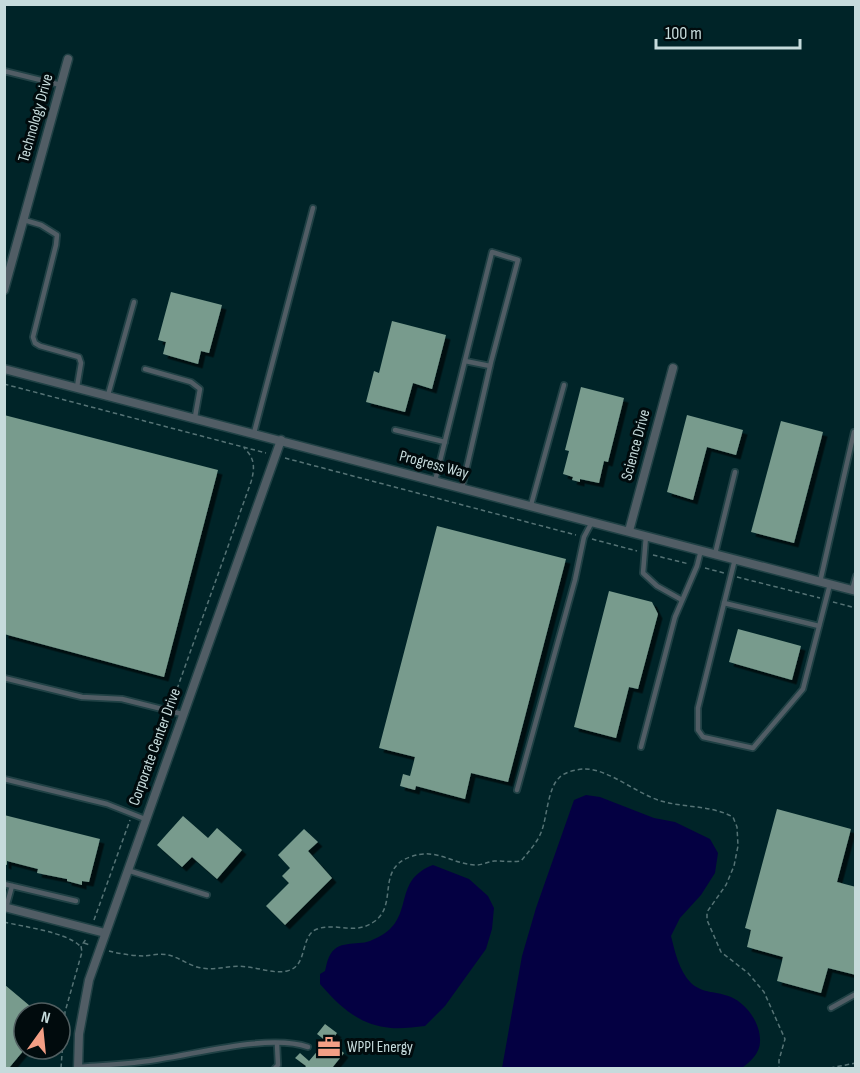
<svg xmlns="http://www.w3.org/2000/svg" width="860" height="1073" font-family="'Sofia Sans Condensed',sans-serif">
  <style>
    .water { fill: #040042 }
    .building { fill: #789b8d; filter: url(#shadow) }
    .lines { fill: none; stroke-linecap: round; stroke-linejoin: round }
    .lane-casing { stroke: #204145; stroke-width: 8 }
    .street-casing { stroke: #204145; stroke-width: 11 }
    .path { stroke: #557375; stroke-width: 1.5; stroke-dasharray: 4.5 3; stroke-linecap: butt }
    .lane { stroke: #515d65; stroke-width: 4.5 }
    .street { stroke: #515d65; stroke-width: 8 }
    .labels { text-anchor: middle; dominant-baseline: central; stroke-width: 6; stroke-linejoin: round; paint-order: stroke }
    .street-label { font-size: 16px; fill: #c6dbdc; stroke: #010b0d }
    .poi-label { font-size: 16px; fill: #c6dbdc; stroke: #010b0d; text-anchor: start }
  </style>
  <defs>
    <filter id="shadow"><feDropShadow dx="4.5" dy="4.5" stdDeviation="0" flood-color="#0009"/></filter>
  </defs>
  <rect width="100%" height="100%" fill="#002428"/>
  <g class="water">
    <path d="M586 795 600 797 654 818 675 822 710 839 718 853 715 873 701 895 680 918 671 936C675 952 679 971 691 983 703 994 717 991 731 997 747 1004 761 1024 760 1042 760 1053 750 1062 742 1068H502L522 956 536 908 574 800Z"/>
    <path d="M433 865 469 879 488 896 494 908 492 929 486 949 445 1006 425 1026C414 1027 402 1029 391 1028 359 1025 340 1007 320 984V974L325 971C326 967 327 961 329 957 337 939 356 946 370 941 377 938 385 934 390 929 411 909 396 879 433 865Z"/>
  </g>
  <g class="building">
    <path d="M171 292 222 305 209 353 201 351 198 364 163 354 166 342 158 340Z"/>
    <path d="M392 321 446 335 432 389 413 383 405 412 366 402 374 371 379 373Z"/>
    <path d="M581 387 624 398 608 462 604 461 599 483 580 479V482L572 480 573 477 563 474 569 451 565 450Z"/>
    <path d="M4 415 218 470 164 677 4 634Z"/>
    <path d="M687 415 743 430 736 455 707 447 693 500 667 492Z"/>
    <path d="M781 421 823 432 794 543 751 532Z"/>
    <path d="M437 526 566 559 508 782 471 773 465 799 416 786 415 790 400 786 403 774 410 776 415 757 379 748Z"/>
    <path d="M609 591 652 602 658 614 638 689 629 687 616 738 574 727Z"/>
    <path d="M738 629 801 646 792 680 729 662Z"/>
    <path d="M777 809 851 829 837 882 856 887V975L828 968 821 993 777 981 783 957 747 947 751 930 745 928Z"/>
    <path d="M4 815 100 839 89 882 82 881V885L67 881V879L37 873 38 869 7 861V865L4 864Z"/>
    <path d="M183 816 208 838 217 828 242 850 217 879 192 857 182 867 157 845Z"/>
    <path d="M304 829 318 842 308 851 332 878 285 925 266 906 289 883 282 876 290 868 278 855Z"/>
    <path d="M5 985 30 1006 28 1008 31 1010 28 1013H24V1018L20 1022 24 1026V1050L9 1068H5Z"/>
    <path d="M325 1024 337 1033 330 1042 344 1053 332 1068H305L306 1066 295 1058 300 1053 309 1061 326 1041 317 1034Z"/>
  </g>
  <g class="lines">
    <g class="lane-casing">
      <g id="lane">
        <path d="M4 71 61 85"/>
        <path d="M24 220 41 225 57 235 56 245 33 337 35 343 40 346 79 357 81 363 77 387"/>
        <path d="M465 361 490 366"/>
        <path d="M145 369 191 382 200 389 195 417"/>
        <path d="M108 395 134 302"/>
        <path d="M395 430 445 442"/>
        <path d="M254 433 313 208"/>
        <path d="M435 481 492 252 518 260 491 362 462 488"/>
        <path d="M531 505 564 385"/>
        <path d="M646 536 643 573 657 586 682 600"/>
        <path d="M715 554 735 472"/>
        <path d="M735 559 698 708V730L703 737 753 748 803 689 830 584"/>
        <path d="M820 582 854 432"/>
        <path d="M852 590 856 576"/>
        <path d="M724 603 819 626"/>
        <path d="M4 678 82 697 122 699 182 714"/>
        <path d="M641 747 675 617 697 566 701 550"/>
        <path d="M4 779 107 804 145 819"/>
        <path d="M517 790 575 580 584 537 592 522"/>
        <path d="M127 870 207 895"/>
        <path d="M4 884 76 901"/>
        <path d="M6 908 12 886"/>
        <path d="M831 1008 856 994"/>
        <path d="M78 1067C105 1065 134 1064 161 1059 201 1053 270 1034 308 1047"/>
        <path d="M275 1068 278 1065 277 1044"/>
      </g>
    </g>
    <g class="street-casing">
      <g id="street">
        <path d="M4 290 68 59"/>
        <path d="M4 369 856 591"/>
        <path d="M629 531 673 368"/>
        <path d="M4 907 105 933"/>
        <path d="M78 1068 79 1034 89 980 281 440"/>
      </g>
    </g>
    <g class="path">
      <path d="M4 384 266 453"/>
      <path d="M285 458 576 535"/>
      <path d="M592 539 637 551"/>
      <path d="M653 555 689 564"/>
      <path d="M705 568 724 573"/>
      <path d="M737 577 820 598"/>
      <path d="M833 602 856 608"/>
      <path d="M172 703 251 482C255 468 255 458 244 448"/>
      <path d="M134 807 167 719"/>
      <path d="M94 920 130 820"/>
      <path d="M4 922C24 927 66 932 80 946"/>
      <path d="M84 943 90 945"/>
      <path d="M109 951C120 954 134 956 145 956 152 955 161 953 168 955 178 957 187 964 197 967 215 972 229 964 247 967 260 968 274 974 287 971 309 966 299 936 317 929 337 922 355 936 375 921 398 904 376 869 410 857 436 847 451 864 476 865 482 865 488 862 494 861 503 861 511 862 521 861 529 851 538 842 542 830 547 816 548 788 559 778 564 772 577 769 585 769 609 769 637 794 661 801 685 808 711 805 733 817L737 827 738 846 734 866 726 885 707 912V920L721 952 748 973 764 992 785 1039 779 1060V1068"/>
      <path d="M61 1068 65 1012 82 952 81 946 87 938"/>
      <path d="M830 1068 856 1063"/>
    </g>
    <use href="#lane" class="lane"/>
    <use href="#street" class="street"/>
  </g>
  <defs>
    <g id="office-bare" transform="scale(1.8)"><path d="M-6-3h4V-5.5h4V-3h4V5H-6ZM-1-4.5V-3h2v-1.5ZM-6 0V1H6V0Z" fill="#f39f85" stroke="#010b0d" stroke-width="2.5" paint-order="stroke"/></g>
  </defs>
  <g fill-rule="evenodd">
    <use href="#office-bare" x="329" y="1047"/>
  </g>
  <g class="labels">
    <g class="street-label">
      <text transform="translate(36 118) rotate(-74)">Technology Drive</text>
      <text transform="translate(636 445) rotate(-75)">Science Drive</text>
      <text transform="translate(434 465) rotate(15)">Progress Way</text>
      <text transform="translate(155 747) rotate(-70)">Corporate Center Drive</text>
    </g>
    <g class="poi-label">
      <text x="347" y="1047">WPPI Energy</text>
    </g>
  </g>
  <rect width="860" height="1073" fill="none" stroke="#c6dbdc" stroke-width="12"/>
  <g transform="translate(42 1031) rotate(15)"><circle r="28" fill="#010b0d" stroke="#505e60" stroke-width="1.5"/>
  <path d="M0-4.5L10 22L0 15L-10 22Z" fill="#f39f85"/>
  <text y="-9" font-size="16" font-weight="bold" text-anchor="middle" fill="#c6dbdc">N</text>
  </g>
  <path d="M656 39v9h144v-9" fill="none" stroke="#c6dbdc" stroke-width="3"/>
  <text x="665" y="39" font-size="18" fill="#c6dbdc" stroke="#010b0d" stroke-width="4.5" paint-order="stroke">100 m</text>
</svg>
